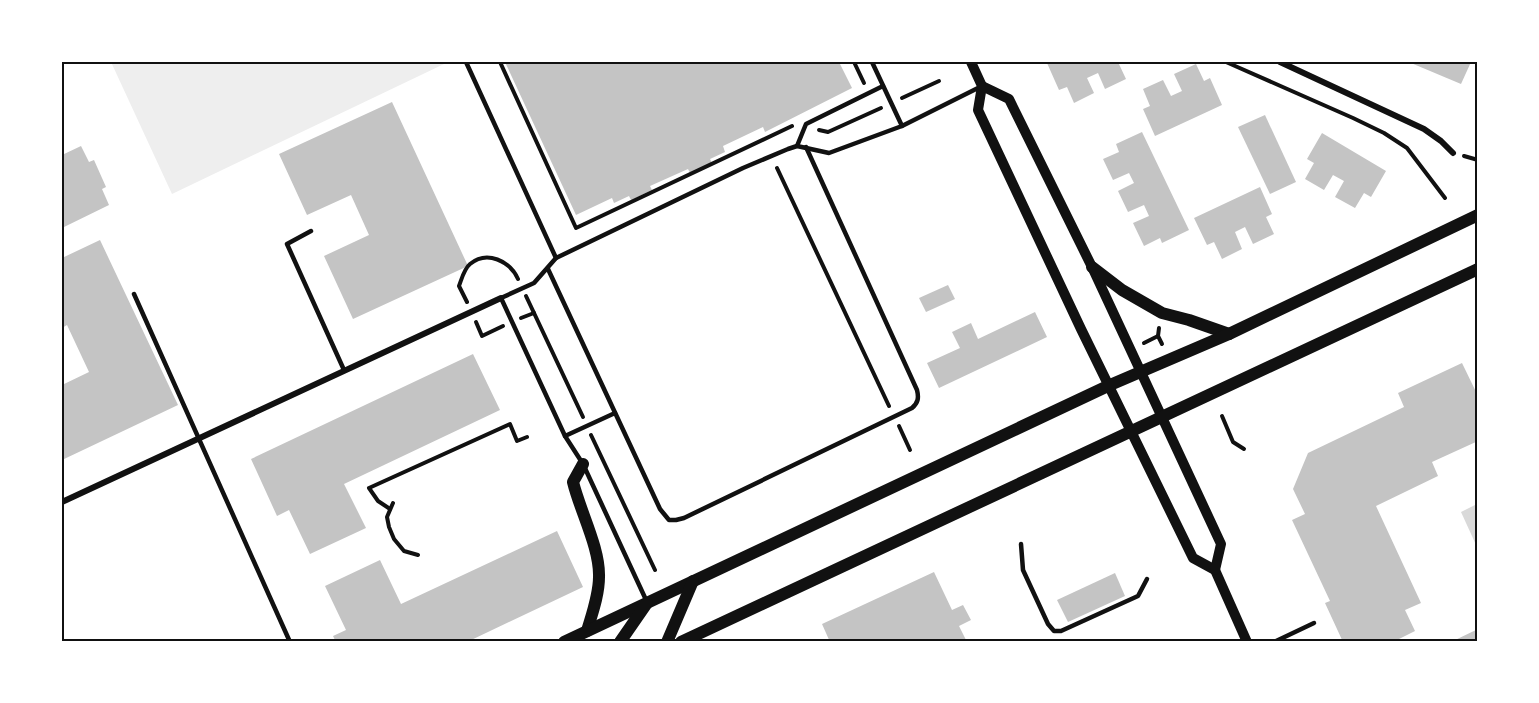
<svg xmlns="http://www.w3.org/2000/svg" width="1539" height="703" font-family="Poppins,sans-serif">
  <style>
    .green { fill: #eee }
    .water { fill: #d9d9d9 }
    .building { fill: #c4c4c4 }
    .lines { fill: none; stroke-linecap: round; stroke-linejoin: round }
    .path { stroke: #111; stroke-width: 4 }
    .service { stroke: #111; stroke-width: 4.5 }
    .minor { stroke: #111; stroke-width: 6 }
    .tertiary { stroke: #111; stroke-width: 10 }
    .secondary { stroke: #111; stroke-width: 12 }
    .neatline { fill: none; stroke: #111; stroke-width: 2 }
  </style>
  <rect width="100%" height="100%" fill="#fff"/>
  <path class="green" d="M111 62H445L444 64 172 194Z"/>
  <path class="water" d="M1477 504V547L1461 512Z"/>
  <g class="building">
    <path d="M505 62H839L852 88 765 132 763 127 723 146 725 152 710 159 712 163 690 173 688 169 650 186 652 190 631 200 629 196 614 203 612 198 576 215Z"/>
    <path d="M1050 62H1118L1126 79 1105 89 1098 73 1087 78 1094 93 1074 103 1067 87 1059 90 1047 63Z"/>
    <path d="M1412 62H1471L1461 84 1411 63Z"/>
    <path d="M1196 64 1204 81 1210 78 1222 105 1155 136 1143 109 1150 106 1143 89 1163 80 1171 96 1182 91 1174 74Z"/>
    <path d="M392 102 468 266 353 319 324 256 369 235 351 195 307 215 279 154Z"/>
    <path d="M1265 115 1296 182 1270 194 1238 127Z"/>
    <path d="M1142 132 1189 230 1162 243 1160 238 1144 246 1133 223 1149 216 1144 205 1128 212 1118 191 1134 183 1129 173 1113 180 1103 159 1119 152 1116 144Z"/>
    <path d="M1322 133 1386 171 1371 197 1364 193 1355 208 1335 197 1344 181 1333 175 1324 190 1305 179 1314 163 1307 159Z"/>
    <path d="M81 146 89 162 94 160 106 187 102 189 109 205 62 228V155Z"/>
    <path d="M1260 187 1272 214 1266 217 1274 234 1253 244 1245 227 1235 232 1242 249 1222 259 1214 242 1207 245 1194 218Z"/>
    <path d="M100 240 178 405 62 460V385L89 372 67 325 62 328V258Z"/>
    <path d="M948 285 955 299 926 312 919 298Z"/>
    <path d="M1035 312 1047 337 939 388 927 363 960 348 952 332 971 323 978 339Z"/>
    <path d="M473 354 500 410 344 484 366 528 310 554 289 510 277 516 251 459Z"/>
    <path d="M1462 363 1478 396V441L1432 462 1438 476 1376 506 1421 603 1405 610 1415 631 1393 642H1343L1325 603 1330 601 1292 520 1305 514 1293 489 1308 453 1404 407 1398 393Z"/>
    <path d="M557 531 583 587 467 642H336L333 636 346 630 325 586 380 560 401 604Z"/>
    <path d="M934 572 952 610 963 605 971 620 959 626 967 642H830L822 624Z"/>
    <path d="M1115 573 1125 596 1068 622 1057 600Z"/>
    <path d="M1478 629V642H1451Z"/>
  </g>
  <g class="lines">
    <g class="path">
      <path d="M500 62 576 228 792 126"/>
      <path d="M854 62 864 83"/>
      <path d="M1226 62 1353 118 1384 133 1407 148 1445 198"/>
      <path d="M902 98 939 81"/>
      <path d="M819 130 828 132 881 108"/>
      <path d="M1464 156 1478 160"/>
      <path d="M777 168 889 406"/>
      <path d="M526 296 583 417"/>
      <path d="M467 302 459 286C462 278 464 269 470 264 487 250 510 261 518 279"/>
      <path d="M521 318 534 313"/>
      <path d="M476 322 482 336 503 326"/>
      <path d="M1159 328 1158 336 1162 344"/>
      <path d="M1144 343 1158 336"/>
      <path d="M1222 416 1233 442 1244 449"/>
      <path d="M899 426 910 450"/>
      <path d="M591 435 655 570"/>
      <path d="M393 503 387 517 389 527 394 539 404 551 418 555"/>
      <path d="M390 509 378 501 369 488 510 424 517 441 527 437"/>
    </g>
    <g class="service">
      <path d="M466 62 556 258"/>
      <path d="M902 126 980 87"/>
      <path d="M797 146 806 124 883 86"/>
      <path d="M311 231 287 244 344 370"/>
      <path d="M548 269 660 509 669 520H676L684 518 912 408C918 403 919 398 917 390L806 147"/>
      <path d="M134 294 290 642"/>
      <path d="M565 436 615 413"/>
      <path d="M1021 544 1023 570 1048 624 1054 631H1061L1138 596 1147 579"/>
      <path d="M647 602 583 464 565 436 501 298 534 283 556 258 743 168 788 149 797 146 829 153 902 126 872 62"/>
      <path d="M1274 642 1314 623"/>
    </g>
    <g class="minor">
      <path d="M1280 62 1424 129 1441 141 1453 153"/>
      <path d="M62 502 501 298"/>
    </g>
    <g class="tertiary">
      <path d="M971 62 982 86 978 110 1081 329 1193 558 1215 570 1247 642"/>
      <path d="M982 86 1009 99 1092 267 1221 544 1215 570"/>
    </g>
    <g class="secondary">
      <path d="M1092 267 1122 290 1162 313 1189 320 1229 334"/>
      <path d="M583 464 573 482C580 511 600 548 599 577 599 595 592 614 587 631"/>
      <path d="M564 642 1110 385 1229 334 1478 215"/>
      <path d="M620 642 647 603"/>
      <path d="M667 642 693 581"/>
      <path d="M681 642 1478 269"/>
    </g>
  </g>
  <rect width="1539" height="703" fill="none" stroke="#ffffff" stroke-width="126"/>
  <rect x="63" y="63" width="1413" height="577" class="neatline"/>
</svg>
